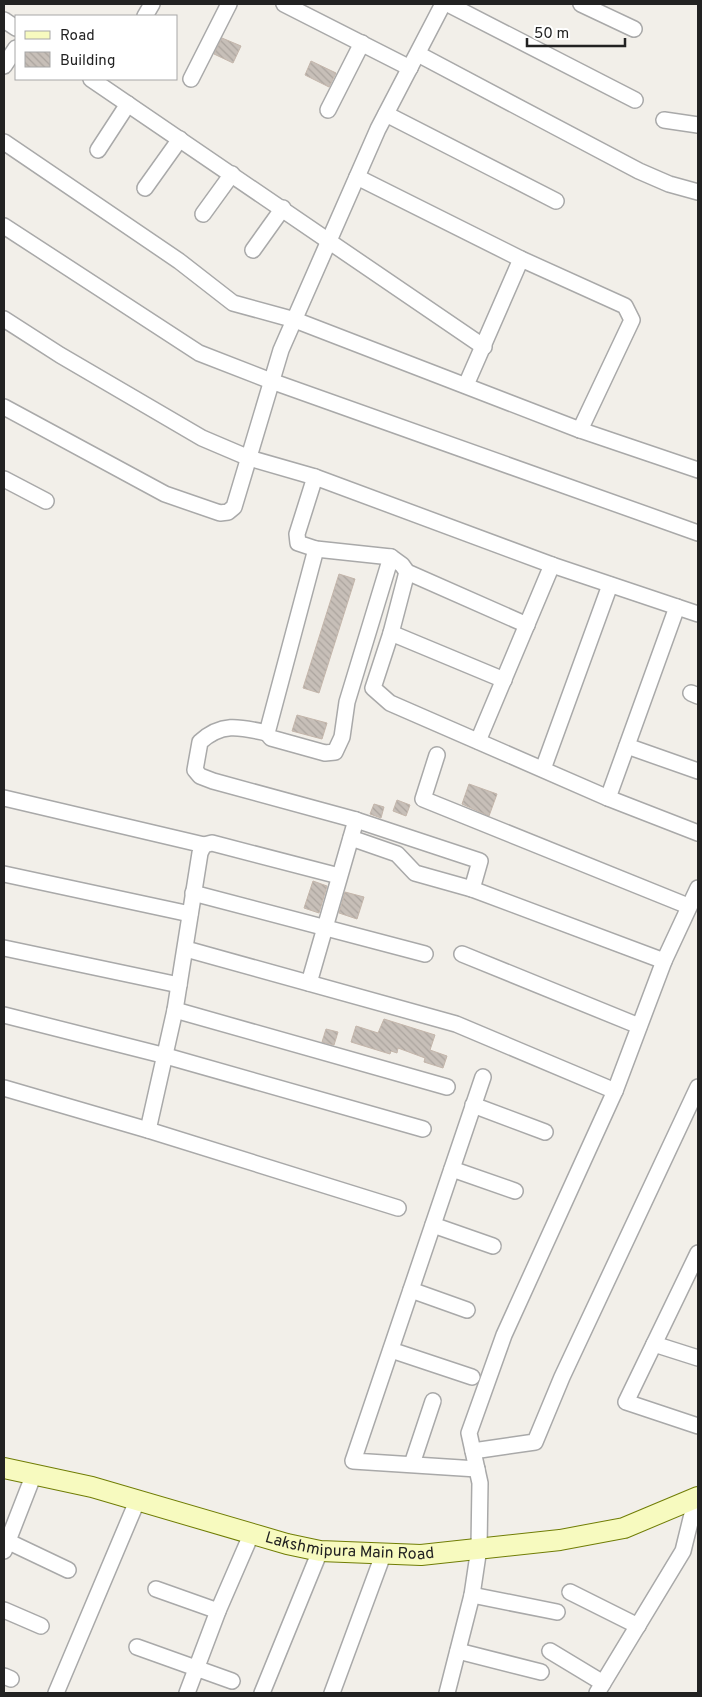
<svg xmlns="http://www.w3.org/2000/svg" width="702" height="1697" font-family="Overpass,sans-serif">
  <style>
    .building { fill: url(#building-back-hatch); stroke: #c4b6ab }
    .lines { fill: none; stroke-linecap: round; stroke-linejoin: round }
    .minor-casing { stroke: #a9a9a9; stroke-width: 18 }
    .secondary-casing { stroke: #707d05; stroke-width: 22 }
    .minor { stroke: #fff; stroke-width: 15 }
    .secondary { stroke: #f7fabf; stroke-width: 20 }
    .labels { text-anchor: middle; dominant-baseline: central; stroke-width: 4; stroke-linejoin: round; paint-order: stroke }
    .street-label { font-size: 16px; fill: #222; stroke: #fff }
  </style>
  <defs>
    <pattern id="building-back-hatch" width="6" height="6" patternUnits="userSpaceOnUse" patternTransform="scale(1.25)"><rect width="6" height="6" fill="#c7bfb8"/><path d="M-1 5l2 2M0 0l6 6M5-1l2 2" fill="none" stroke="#aba49e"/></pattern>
  </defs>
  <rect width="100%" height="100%" fill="#f2efe9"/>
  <g class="building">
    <path d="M222 38 241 46 233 63 214 54Z"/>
    <path d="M311 61 336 73 329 87 305 75Z"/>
    <path d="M339 574 355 579 319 693 303 688Z"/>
    <path d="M297 715 327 723 322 739 292 731Z"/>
    <path d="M469 784 497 794 489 816 462 804Z"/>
    <path d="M397 800 410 805 406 816 393 811Z"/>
    <path d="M374 804 384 807 381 818 370 814Z"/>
    <path d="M313 881 327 886 319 913 304 908Z"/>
    <path d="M345 892 364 897 357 919 339 913Z"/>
    <path d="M384 1019 435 1035 430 1050 447 1056 443 1068 424 1062 425 1058 398 1048 397 1053 391 1051 390 1054 351 1042 356 1026 378 1033Z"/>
    <path d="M326 1029 338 1032 334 1045 322 1042Z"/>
  </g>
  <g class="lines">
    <g class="minor-casing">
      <g id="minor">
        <path d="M284 4 410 68"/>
        <path d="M448 4 635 100"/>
        <path d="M581 4 634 29"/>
        <path d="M145 16 152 4"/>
        <path d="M4 20 16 28"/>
        <path d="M418 54 639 171 669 184 698 192"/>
        <path d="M4 66 16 48"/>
        <path d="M91 79 484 347"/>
        <path d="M191 79 229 4"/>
        <path d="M328 110 362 43"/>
        <path d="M386 114 556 201"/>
        <path d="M664 120 698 125"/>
        <path d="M4 142 179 261 233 303 295 320 580 430 698 470"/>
        <path d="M98 150 128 104"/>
        <path d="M357 177 521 259 625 306 632 320 580 430"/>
        <path d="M145 188 180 139"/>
        <path d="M203 214 232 174"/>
        <path d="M4 226 199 353 271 381 698 533"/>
        <path d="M253 250 283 208"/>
        <path d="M4 319 60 355 202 438 249 458 315 477 552 565 698 614"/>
        <path d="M466 385 521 259"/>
        <path d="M4 407 165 494 220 513 228 512 234 507 281 350 378 129 443 4"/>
        <path d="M315 477 297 534 298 543 316 549 391 557 402 565 407 572 527 625"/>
        <path d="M4 479 46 501"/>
        <path d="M316 549 267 733 271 738 325 753 335 752 342 737 347 702 391 557"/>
        <path d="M407 572 391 633 373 688 390 703 608 798 698 833"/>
        <path d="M391 633 504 680"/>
        <path d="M691 693 698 696"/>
        <path d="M267 733C240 727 222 722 200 742L195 770 200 776 213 781 356 820"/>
        <path d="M478 741 552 565"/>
        <path d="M627 746 698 771"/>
        <path d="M437 755 423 799 688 906"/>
        <path d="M543 769 610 585"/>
        <path d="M4 798 204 845"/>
        <path d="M608 798 677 607"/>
        <path d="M351 838 397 854 415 873 472 889"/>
        <path d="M4 874 190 914"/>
        <path d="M193 893 425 954"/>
        <path d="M4 948 179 985"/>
        <path d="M186 949 456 1024 615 1091"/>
        <path d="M462 954 639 1026"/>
        <path d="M309 983 356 820 480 861 472 889 664 961"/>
        <path d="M175 1010 447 1087"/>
        <path d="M4 1015 166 1056 423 1129"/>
        <path d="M4 1088 148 1130 398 1208"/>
        <path d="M473 1105 545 1132"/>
        <path d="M148 1130 175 1010 200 853 204 845 212 843 339 876"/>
        <path d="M452 1169 515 1191"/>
        <path d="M433 1225 493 1246"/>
        <path d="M698 1253 626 1402 698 1426"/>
        <path d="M411 1290 467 1310"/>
        <path d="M654 1344 698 1358"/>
        <path d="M391 1350 472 1377"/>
        <path d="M473 1451 535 1442 562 1377 698 1087"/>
        <path d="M412 1464 433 1401"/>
        <path d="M477 1469 353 1461 483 1077"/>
        <path d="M7 1541 68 1570"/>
        <path d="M4 1551 34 1474"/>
        <path d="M156 1589 218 1611"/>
        <path d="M570 1592 638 1626"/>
        <path d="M472 1595 557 1612"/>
        <path d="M4 1610 41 1626"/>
        <path d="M137 1647 232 1681"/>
        <path d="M458 1651 541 1672"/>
        <path d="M550 1651 603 1683"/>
        <path d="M4 1676 11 1679"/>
        <path d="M56 1693 138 1499"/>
        <path d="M187 1693 218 1611 251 1535"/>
        <path d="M262 1693 320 1551"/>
        <path d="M332 1693 383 1555"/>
        <path d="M447 1693 472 1595 479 1548 480 1483 469 1433 504 1335 615 1091 664 961 698 888"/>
        <path d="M597 1693 683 1551 696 1498"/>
      </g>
    </g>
    <g class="secondary-casing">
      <g id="secondary">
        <path id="s1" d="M4 1468 92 1487 287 1544 320 1551 421 1555 560 1540 624 1528 698 1497"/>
      </g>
    </g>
    <use href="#minor" class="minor"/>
    <use href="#secondary" class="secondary"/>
  </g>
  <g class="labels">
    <g class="street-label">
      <text stroke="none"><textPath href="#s1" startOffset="356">Lakshmipura Main Road</textPath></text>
    </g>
  </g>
  <rect width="702" height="1697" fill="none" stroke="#222222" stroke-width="10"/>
  <rect x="15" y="15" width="162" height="65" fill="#ffffff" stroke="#a7a7a7"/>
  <rect x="25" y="31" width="25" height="8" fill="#f7fabf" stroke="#a7a7a7"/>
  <text x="60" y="40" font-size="15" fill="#222222">Road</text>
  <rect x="25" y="52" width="25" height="15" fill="url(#building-back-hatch)" stroke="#a7a7a7"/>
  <text x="60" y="65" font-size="15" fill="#222222">Building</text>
  <path d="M527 38v8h98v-8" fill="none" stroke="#222222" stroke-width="2.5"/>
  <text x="534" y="38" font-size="15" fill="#222222" stroke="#ffffff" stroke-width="4" paint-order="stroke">50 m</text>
</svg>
